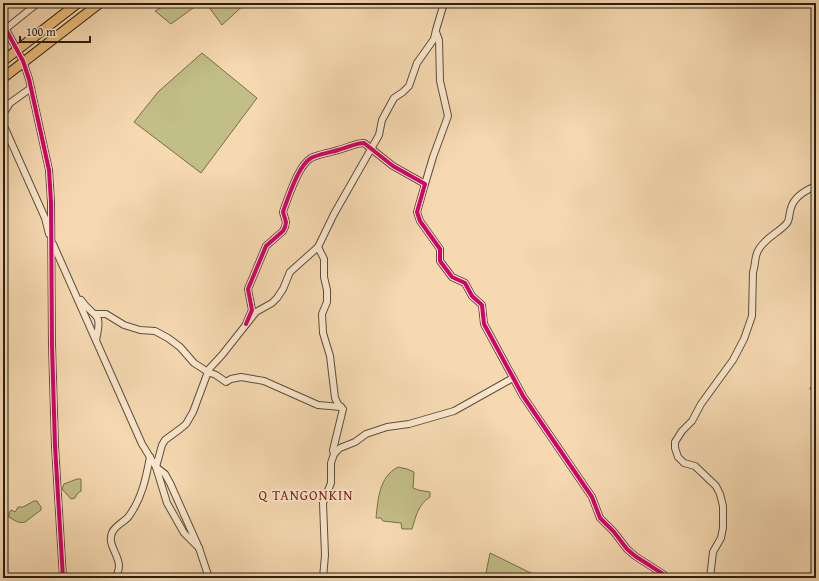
<svg xmlns="http://www.w3.org/2000/svg" width="819" height="581" font-family="'Gentium Book Plus',serif">
  <style>
    .green { fill: #c2be88; stroke: #766e4c }
    .lines { fill: none; stroke-linecap: round; stroke-linejoin: round }
    .stream { stroke: #6f7c70; stroke-width: 1.5 }
    .minor-casing { stroke: #5d4e39; stroke-width: 8 }
    .highway-casing { stroke: #2a1f11; stroke-width: 11 }
    .minor { stroke: #f9e6cc; stroke-width: 6 }
    .highway { stroke: #ebbc78; stroke-width: 9 }
    .cycleway-casing { stroke: #f9e6cc; stroke-width: 6 }
    .cycleway { stroke: #d6006c; stroke-width: 4 }
    .labels { text-anchor: middle; dominant-baseline: central; stroke-width: 3.5; stroke-linejoin: round; paint-order: stroke }
    .quarter-label { font-size: 14px; letter-spacing: 1px; fill: #7a1f14; stroke: #f9e6cc }
  </style>
  <rect width="100%" height="100%" fill="#f6d9b1"/>
  <filter id="stains"><feTurbulence type="fractalNoise" baseFrequency=".005" numOctaves="4"/><feColorMatrix values="0 0 0 0 .2 0 0 0 0 .09 0 0 0 0 .02 0 0 0 .5 -.17"/></filter>
  <radialGradient id="worn" r=".72"><stop offset=".6" stop-color="#630" stop-opacity="0"/><stop offset="1" stop-color="#630" stop-opacity=".3"/></radialGradient>
  <g class="green">
    <path d="M170 3H200L171 24 155 11Z"/>
    <path d="M206 3H246L222 25Z"/>
    <path d="M202 53 257 98 201 173 134 122 158 92Z"/>
    <path d="M398 467 407 469 414 472 413 488 418 490 430 492V497C418 505 416 516 412 529H402L401 523 383 521 381 518H376C378 499 379 477 398 467Z"/>
    <path d="M77 479H81V491L77 494 75 498 71 499 62 489 64 484Z"/>
    <path d="M34 501H37L41 507V510L25 522C19 524 14 520 9 517V513L11 510 15 512 18 507H23Z"/>
    <path d="M490 553 541 578H485Z"/>
  </g>
  <g class="lines">
    <g class="stream">
      <path d="M816 374V375"/>
      <path d="M810 389 816 380"/>
    </g>
    <g class="minor-casing">
      <g id="minor">
        <path d="M3 24 23 61 29 79 49 170 51 202 52 345 55 446 63 578"/>
        <path d="M3 31 38 3"/>
        <path d="M3 114 10 103 31 88"/>
        <path d="M3 124 45 218 49 234"/>
        <path d="M425 184 433 157 448 116 440 81 439 40 436 32"/>
        <path d="M53 244 142 444 156 467 165 474 170 483 199 548 209 578"/>
        <path d="M318 247 324 259V277L327 290V302L322 314 323 333 330 356 335 398 338 404 343 409 333 450 334 454"/>
        <path d="M81 300C95 320 103 310 96 340"/>
        <path d="M96 314H106L124 325 140 330 155 331 168 338 180 347 194 363 208 372 216 375 226 382 231 379 241 377 264 381 318 405 341 407"/>
        <path d="M246 324 252 310 248 289 266 246 283 231 285 227 286 222 283 212 285 206C290 193 299 165 311 158 319 154 329 153 338 150 346 148 356 143 364 143L393 166 425 184 417 212 420 221 440 249V261L452 277 465 283 472 296 482 305 484 324 523 396 592 497 600 518 614 532 627 549 635 556 663 574 667 578"/>
        <path d="M199 548 184 533 167 503 156 467 162 445 165 440 180 429 186 424 193 412 209 369 222 355 256 312 272 303 277 298 283 289 290 272 318 247 334 214 379 135 382 120 394 98 403 92 409 86 417 63 434 39 436 30 444 3"/>
        <path d="M116 578C117 574 119 570 119 566 119 555 107 544 112 533 115 525 125 522 129 516 142 498 146 478 150 457"/>
        <path d="M323 578 325 555 323 503 331 483V463L334 454 340 448 355 442 366 434 387 427 409 424 454 411 513 378"/>
        <path d="M710 578 713 552 721 538 723 528V506L720 494 716 486 695 466 684 463 678 457 675 448V442L682 431 692 421 701 404 733 360 744 339 752 316 753 272C756 264 754 256 759 249 766 237 780 232 787 223 790 219 789 213 791 208 794 197 806 190 816 186"/>
      </g>
    </g>
    <g class="highway-casing">
      <g id="highway">
        <path d="M3 61 78 3"/>
        <path d="M3 78 100 3"/>
      </g>
    </g>
    <use href="#minor" class="minor"/>
    <use href="#highway" class="highway"/>
    <g class="cycleway-casing">
      <g id="cycleway">
        <path d="M3 24 23 61 29 79 49 170 51 202 52 345 55 446 63 578"/>
        <path d="M246 324 252 310 248 289 266 246 283 231 285 227 286 222 283 212 285 206C290 193 299 165 311 158 319 154 329 153 338 150 346 148 356 143 364 143L393 166 425 184 417 212 420 221 440 249V261L452 277 465 283 472 296 482 305 484 324 523 396 592 497 600 518 614 532 627 549 635 556 663 574 667 578"/>
      </g>
    </g>
    <use href="#cycleway" class="cycleway"/>
  </g>
  <g class="labels">
    <g class="quarter-label">
      <text x="306" y="495">Q TANGONKIN</text>
    </g>
  </g>
  <rect width="819" height="581" fill="none" stroke="#f6d9b1" stroke-width="16"/>
  <rect x="4" y="4" width="811" height="573" fill="none" stroke="#2a1f11" stroke-width="2"/>
  <rect x="8" y="8" width="803" height="565" fill="none" stroke="#2a1f11"/>
  <path d="M20 36v6h70v-6" fill="none" stroke="#2a1f11" stroke-width="2"/>
  <text x="26" y="36" font-size="12" fill="#2a1f11" stroke="#f9e6cc" stroke-width="3" paint-order="stroke">100 m</text>
  <rect width="100%" height="100%" filter="url(#stains)"/>
  <rect width="100%" height="100%" fill="url(#worn)"/>
</svg>
